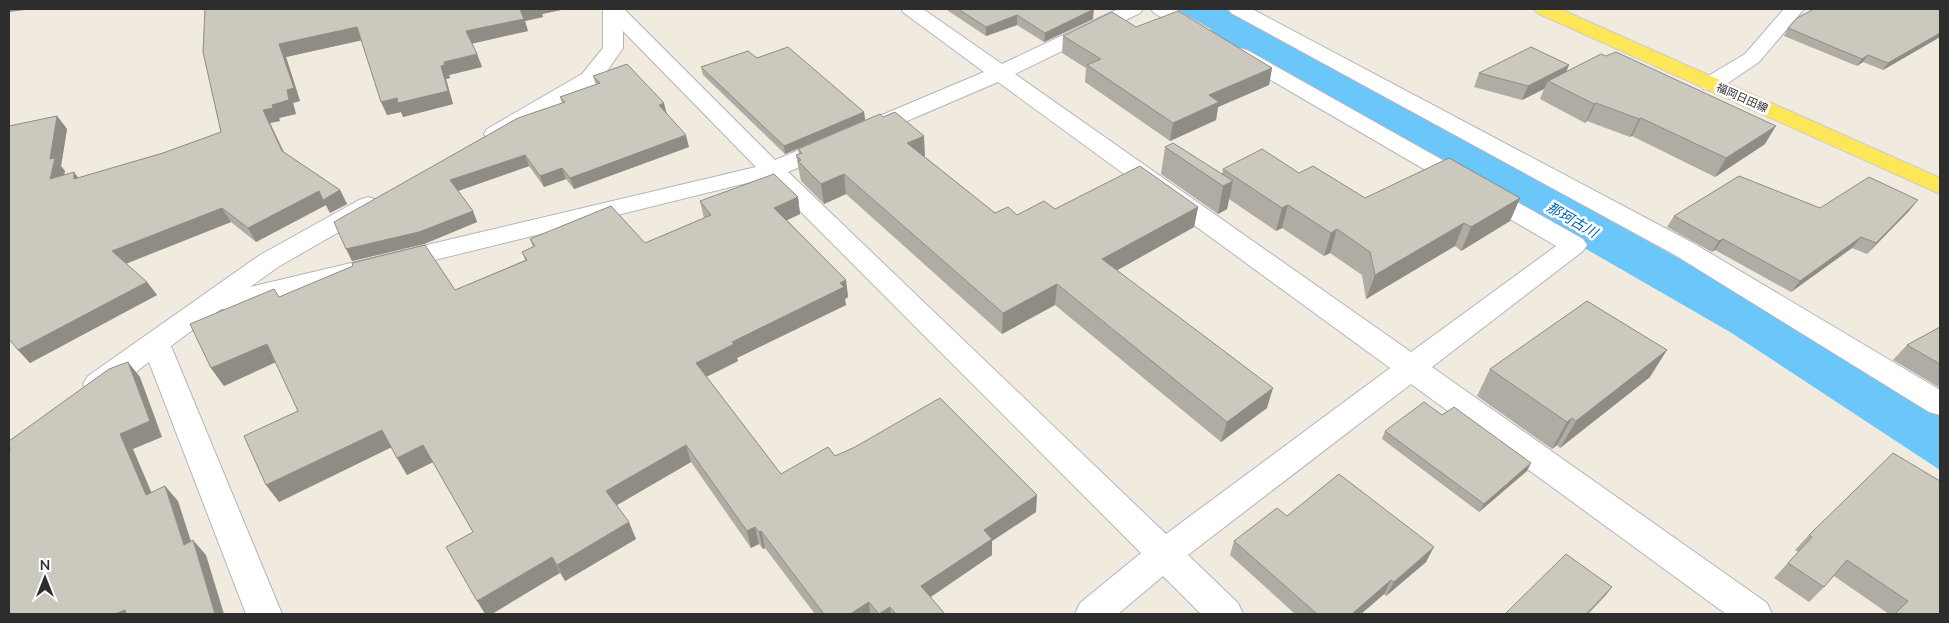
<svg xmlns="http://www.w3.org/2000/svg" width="1949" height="623" font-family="'Nunito Sans','Noto Sans JP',sans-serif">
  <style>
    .water { fill: #6bc6f9 }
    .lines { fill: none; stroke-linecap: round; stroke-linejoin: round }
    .minor-casing { stroke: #b3b4c2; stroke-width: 2 }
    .major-casing { stroke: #cdcdcd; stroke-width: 2 }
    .minor { fill: #fff; fill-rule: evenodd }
    .major { fill: #fde657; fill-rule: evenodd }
    .wall { fill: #afaca3 }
    .shaded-wall { fill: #8e8c84 }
    .building { fill: #cbc8bd; stroke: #8e8c84 }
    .labels { text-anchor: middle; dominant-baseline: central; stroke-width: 5; stroke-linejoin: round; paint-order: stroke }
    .far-street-label { font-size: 11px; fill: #2d2d2d; stroke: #fff }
    .water-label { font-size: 14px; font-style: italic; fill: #0262ad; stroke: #fff }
  </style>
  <rect width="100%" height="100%" fill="#f0eadf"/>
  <path class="water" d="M1170 9H1228L1801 326 1940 412V470L1730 332Z"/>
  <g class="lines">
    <g class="minor-casing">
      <g id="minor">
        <path d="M603 9H624L775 160 984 72 904 13 901 9H923L1002 64 1118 9H1143L1140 13 1015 74 1411 352 1556 246 1233 58 1230 54 1233 50 1240 48 1247 50 1583 239 1587 245 1583 251 1432 367 1767 603 1772 614H1726L1411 384 1188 555 1238 603 1243 614H1201L1163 576 1118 614H1075L1080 603 1141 553 767 178 236 309H221L171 346 282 614H246L149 362C131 375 110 399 88 392L83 384 88 376 260 255 359 200 368 197 377 200 380 205 377 210 278 267 250 287 756 167 623 31V48L598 84 503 139 495 141 487 139 484 134 487 129 582 74 603 48ZM998 82 1390 368 1166 534 788 172Z"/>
        <path d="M1151 9H1175L1210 29 1213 33 1210 37 1203 39 1196 37 1154 13Z"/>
        <path d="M1228 9H1252L1693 243 1940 390V415L1929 412 1675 255 1231 13Z"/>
        <path d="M1784 9H1804L1759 62 1719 89 1711 90 1703 89 1700 84 1703 79 1745 54Z"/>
      </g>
    </g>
    <g class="major-casing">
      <path id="major" d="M1534 9H1560L1940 178V194L1537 13Z"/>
    </g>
    <use href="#minor" class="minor"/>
    <use href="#major" class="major"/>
  </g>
  <g class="wall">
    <path d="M205 9H566L542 14 543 17 525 21 528 31 472 43 477 54 482 67 449 75 450 78 446 79 453 104 403 117 401 112 387 115 361 40 286 57 300 101 293 103 296 114 279 118 280 121 270 123 284 152 340 190 347 204 330 213 326 205 256 242 231 222 126 264 147 282 157 295 30 363 9 339 57 116 67 129 61 166 65 171 64 175 78 178 163 153 221 132Z"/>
    <path d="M947 9H1093V19L1044 42 1017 25 986 36 947 10Z"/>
    <path d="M1940 9V37L1883 70 1863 62 1857 66 1784 36 1788 28Z"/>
    <path d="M1136 27 1272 68 1269 85 1218 107 1216 120 1170 141 1085 82 1086 68 1062 53 1063 36Z"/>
    <path d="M757 58 864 112 865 120 785 154 703 75 701 67Z"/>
    <path d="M1569 65 1566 72 1765 144 1715 177 1632 136 1630 137 1587 121 1585 123 1540 99 1544 89 1522 100 1474 87 1479 73Z"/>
    <path d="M593 76 667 114 689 147 574 189 566 179 544 187 529 166 458 191 473 211 477 222 424 244 352 261 562 103 560 97 596 85Z"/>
    <path d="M1165 147 1222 174 1223 169 1299 173 1365 198H1520L1510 221 1461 251 1455 246 1366 299 1362 275 1330 253 1324 256 1282 228 1276 231 1229 199 1227 209 1218 214 1161 174Z"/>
    <path d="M798 149 925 156H924L995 213 1017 215 1055 209 1198 207 1194 227 1117 270 1267 408 1221 442 1055 305 1002 334 846 194 824 204 801 181 796 155 799 154Z"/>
    <path d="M798 197 800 214 787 220 846 280 848 297 845 299 846 305 737 358 738 361 706 377 781 474 835 456 1036 512 992 541V555L930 597 945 614H815L765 548 763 549 759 544 751 548 691 462 617 505 636 539 565 581 560 573 473 532 433 462 407 475 391 447 279 502 298 411 276 362 224 386 211 368 279 297 455 290 525 260 522 252 533 247 530 239 645 243 704 218 700 201Z"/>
    <path d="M1820 208 1909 211 1867 254 1852 248 1791 292 1715 250 1712 252 1667 227 1674 216Z"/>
    <path d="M1940 327V388L1893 360 1907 345Z"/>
    <path d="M1490 369 1650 377 1560 448 1557 445 1552 449 1477 396Z"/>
    <path d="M1442 415 1531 463 1527 471 1479 512 1382 439 1385 431Z"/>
    <path d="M1287 516 1426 562 1386 596 1384 594 1361 614H1295L1230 555 1234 541Z"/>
    <path d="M1809 535 1940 614H1889L1834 576 1824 587 1809 602 1774 578 1798 552 1795 550Z"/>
  </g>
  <g class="shaded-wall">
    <path d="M9 9H33L9 12Z"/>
    <path d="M520 9H566L542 14 543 17 525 21 528 31 471 44 466 31Z"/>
    <path d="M1094 9 1093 19 1044 42 1045 33Z"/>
    <path d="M1017 15V25L986 36V27Z"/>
    <path d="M357 27 363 40 286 57 300 101 293 103 296 114 279 118 280 121 270 123 290 165 263 110 272 105 279 44Z"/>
    <path d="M1940 33V37L1883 70 1888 63Z"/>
    <path d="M477 54 482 67 449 75 450 78 446 79 453 104 403 117 401 112 387 115 381 102 441 66 444 62Z"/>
    <path d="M1868 55 1863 62 1857 66 1862 59Z"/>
    <path d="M1569 65 1563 79 1548 81 1544 89 1522 100 1528 86Z"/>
    <path d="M1272 68 1269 85 1218 107 1216 120 1170 141 1173 123 1209 95Z"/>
    <path d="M664 103 667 115 659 105Z"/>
    <path d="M1596 103 1587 121 1585 123 1594 104Z"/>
    <path d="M864 112 865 120 785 154 784 146Z"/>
    <path d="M57 116 67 129 61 166 65 171 60 192 50 179V159Z"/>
    <path d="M1641 118 1632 136 1630 137 1639 119Z"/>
    <path d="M1776 126 1765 144 1715 177 1726 158Z"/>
    <path d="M686 135 689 147 574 189 570 178Z"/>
    <path d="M924 136 925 156 908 163 907 143Z"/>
    <path d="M525 155 529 166 455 192 450 180Z"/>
    <path d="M562 168 566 179 544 187 540 176Z"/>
    <path d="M74 172 84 186 74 179Z"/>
    <path d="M844 174 846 194 824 204 821 184Z"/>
    <path d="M1233 181 1227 209 1218 214 1223 186Z"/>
    <path d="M340 190 347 204 330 213 326 205 256 242 248 228 319 191Z"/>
    <path d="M798 197 800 214 777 225 774 208Z"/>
    <path d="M1520 198 1510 221 1461 251 1471 227Z"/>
    <path d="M1918 200 1909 211 1867 254 1876 243Z"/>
    <path d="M1288 205 1282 228 1276 231 1282 208Z"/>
    <path d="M1198 207 1194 227 1100 280 1102 259Z"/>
    <path d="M222 208 231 222 122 265 112 251Z"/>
    <path d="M473 211 477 222 424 244 352 261 346 249Z"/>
    <path d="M1464 223 1455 246 1366 299 1375 275Z"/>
    <path d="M1337 229 1330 253 1324 256 1331 233Z"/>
    <path d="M1861 237 1852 248 1791 292 1800 281Z"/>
    <path d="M1723 239 1715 250 1712 252 1719 241Z"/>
    <path d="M846 280 848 297 845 299 846 305 737 358 738 361 700 380 696 363 732 342Z"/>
    <path d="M147 282 157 295 30 363 18 350Z"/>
    <path d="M1057 284 1055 305 1002 334 1003 313Z"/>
    <path d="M267 344 278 361 224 386 211 368Z"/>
    <path d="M1667 350 1650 377 1560 448 1576 421Z"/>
    <path d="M128 362 140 377 162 437 133 449 159 510 146 495 120 434Z"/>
    <path d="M1273 388 1267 408 1221 442 1227 422Z"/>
    <path d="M1572 418 1557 445 1552 449 1567 422Z"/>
    <path d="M382 430 392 447 279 502 266 485Z"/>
    <path d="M423 445 433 462 407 475 397 458Z"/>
    <path d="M686 445 691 462 612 508 606 491Z"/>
    <path d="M1531 463 1527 471 1479 512 1484 504Z"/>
    <path d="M165 486 178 501 197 560 184 545Z"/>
    <path d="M1037 495 1036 512 992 541V555L922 603 921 586 984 530Z"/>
    <path d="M629 522 636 539 565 581 557 565Z"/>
    <path d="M755 527 759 544 751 548 747 531Z"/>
    <path d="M761 531 765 548 763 549 759 532Z"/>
    <path d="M193 540 206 555 224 614H215Z"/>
    <path d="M1434 547 1426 562 1386 596 1394 582Z"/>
    <path d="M552 557 560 573 492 614H485L477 601Z"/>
    <path d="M1391 580 1384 594 1361 614H1352Z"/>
    <path d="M1612 587 1606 595 1588 614H1587Z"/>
    <path d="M869 602 870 614H850Z"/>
    <path d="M890 607 891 614H880Z"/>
    <path d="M125 610 130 614H115Z"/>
  </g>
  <g class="building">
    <path d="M205 9H520L524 19 466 31 477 54 444 62 445 65 441 66 448 91 398 103 397 98 381 102 357 27 279 44 294 88 287 90 289 100 272 105 273 108 263 110 282 151 340 190 323 200 319 191 248 228 222 208 112 251 147 282 18 350 9 339V126L57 116 50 159 55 158 50 179 74 172V179L163 153 221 132 203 52Z"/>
    <path d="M958 9H1094L1045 33 1017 15 986 27Z"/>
    <path d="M1814 9H1940V33L1888 63 1868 55 1862 59 1788 28 1797 18Z"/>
    <path d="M1178 11 1272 68 1209 95 1219 102 1173 123 1087 65 1101 59 1063 36 1112 12 1136 27Z"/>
    <path d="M788 47 864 112 784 146 701 67 748 51 757 58Z"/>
    <path d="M1531 47 1569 65 1528 86 1479 73Z"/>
    <path d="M1616 52 1776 126 1726 158 1641 118 1639 119 1596 103 1594 104 1548 81 1601 54 1606 56Z"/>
    <path d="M627 64 664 103 659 105 686 135 570 178 562 168 540 176 525 155 450 180 473 211 419 232 346 249 334 222 518 118 565 102 560 97 600 83 593 76 596 75Z"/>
    <path d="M895 112 924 136 907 143 995 213 1008 207 1017 215 1044 201 1055 209 1140 166 1198 207 1102 259 1273 388 1227 422 1057 284 1003 313 844 174 821 184 798 161 801 160 796 155 802 153 798 149 880 114 883 117Z"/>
    <path d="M1173 143 1233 181 1223 186 1165 147Z"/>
    <path d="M1262 149 1299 173 1313 166 1365 198 1449 158 1520 198 1471 227 1464 223 1375 275 1370 252 1337 229 1331 233 1288 205 1282 208 1223 169Z"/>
    <path d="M774 174 798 197 774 208 846 280 840 283 844 287 732 342 734 344 696 363 781 474 828 447 835 456 855 447 940 398 1037 495 984 530 992 539 921 586 945 614H896L890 607 879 614 869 602 850 614H824L761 531 759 532 755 527 747 531 686 445 606 491 629 522 557 565 552 557 477 601 446 547 473 532 423 445 397 458 382 430 266 485 244 436 298 411 267 344 211 368 190 324 274 289 279 297 353 266 352 263 425 245 455 290 527 260 522 252 535 246 530 239 611 206 645 243 711 215 700 201Z"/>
    <path d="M1739 176 1820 208 1869 177 1918 200 1876 243 1861 237 1800 281 1723 239 1719 241 1674 216Z"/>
    <path d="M1587 301 1667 350 1576 421 1572 418 1567 422 1490 369Z"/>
    <path d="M1940 327V364L1907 345Z"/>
    <path d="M128 362 150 421 120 434 146 495 165 486 184 545 193 540 215 614H126L125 610 115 614H9V451L10 450 9 441 109 369Z"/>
    <path d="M1424 402 1442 415 1454 407 1531 463 1484 504 1385 431Z"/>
    <path d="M1893 453 1940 481V614H1895L1908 601 1847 560 1824 587 1788 563 1812 537 1809 535Z"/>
    <path d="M1339 474 1434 547 1394 582 1391 580 1352 614H1317L1234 541 1277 508 1287 516Z"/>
    <path d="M1566 554 1612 587 1587 613 1589 614H1505Z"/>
  </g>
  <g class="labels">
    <g class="far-street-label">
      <text transform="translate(1742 98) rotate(24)">福岡日田線</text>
    </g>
    <g class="water-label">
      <text transform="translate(1572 220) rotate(30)">那珂古川</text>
    </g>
  </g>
  <rect width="1949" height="623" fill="none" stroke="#2d2d2d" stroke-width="20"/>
  <g transform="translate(45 578)" stroke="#ffffff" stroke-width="4" paint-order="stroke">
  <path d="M0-4L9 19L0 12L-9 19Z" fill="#2d2d2d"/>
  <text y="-8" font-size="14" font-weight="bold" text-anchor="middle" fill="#2d2d2d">N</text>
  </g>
</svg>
